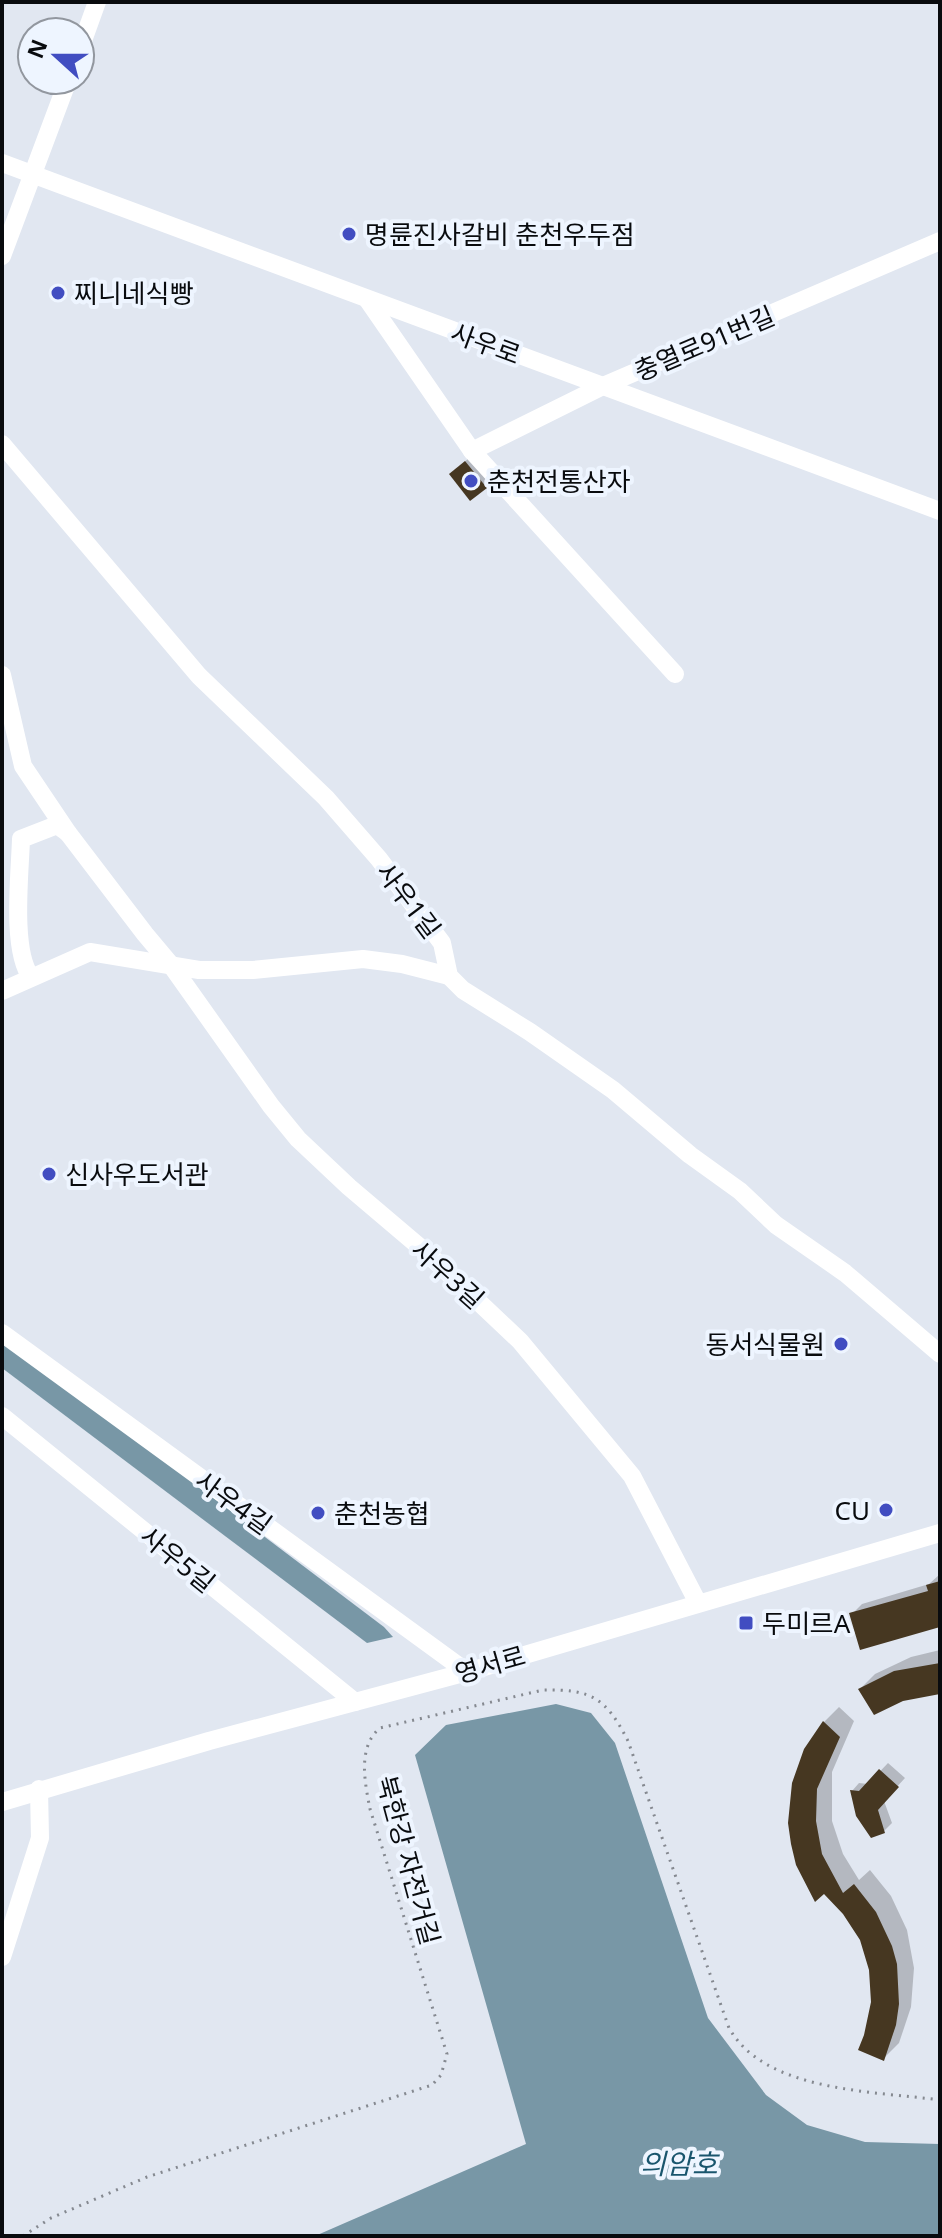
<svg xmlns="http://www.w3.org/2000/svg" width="942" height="2238" font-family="'Noto Sans','Noto Sans KR',sans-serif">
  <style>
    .water { fill: #7897a6 }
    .shadow { fill: #0003 }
    .building { fill: #463721 }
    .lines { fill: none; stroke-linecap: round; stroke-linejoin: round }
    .path { stroke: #858990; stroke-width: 3; stroke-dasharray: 2 6; stroke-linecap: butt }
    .minor { stroke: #fff; stroke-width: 18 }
    .poi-dot { fill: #414dc1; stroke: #eef5ff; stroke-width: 3 }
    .labels { text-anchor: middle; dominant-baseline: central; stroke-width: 8; stroke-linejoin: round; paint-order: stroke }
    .poi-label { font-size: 26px; fill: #090b0e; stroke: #eef5ff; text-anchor: start }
    .street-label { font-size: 26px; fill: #090b0e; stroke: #eef5ff }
    .water-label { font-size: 28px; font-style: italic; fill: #19556d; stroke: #eef5ff }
  </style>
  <rect width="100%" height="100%" fill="#e1e7f1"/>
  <g class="water">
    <path d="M2 1338 384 1627 393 1637 367 1643 2 1368Z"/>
    <path d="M556 1704 591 1713 615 1743 708 2018 766 2095 807 2125 865 2142 940 2144V2236H315L526 2144 415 1755 446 1725Z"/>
  </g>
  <g class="shadow">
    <path d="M476 452 496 476 471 498 462 464Z"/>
    <path d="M939 1575 940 1625 852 1614 862 1604 929 1584Z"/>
    <path d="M940 1650V1693L919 1694 860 1689 875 1674 911 1657Z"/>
    <path d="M839 1707 854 1721 832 1772V1821L843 1854 859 1880 870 1870 891 1896 907 1930 914 1968 911 2007 899 2043 883 2059 873 2003 871 1969 862 1940 845 1913 825 1891 806 1750 824 1722Z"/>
    <path d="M888 1763 905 1778 884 1801 892 1823 884 1831 852 1791 859 1783 868 1784Z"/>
  </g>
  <g class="building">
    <path d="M465 461 487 488 470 501 449 474Z"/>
    <path d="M940 1581V1627L860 1650 849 1613 928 1591 926 1585Z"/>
    <path d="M940 1663V1694L903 1701 874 1715 858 1689 894 1671Z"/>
    <path d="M823 1721 840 1737 817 1789 816 1821 822 1854 843 1893 854 1884 876 1912 892 1946 897 1964 899 2004 896 2025 884 2061 858 2050 864 2035 871 2002 869 1970 860 1940 843 1914 824 1894 815 1902 796 1865 791 1844 788 1823 792 1783 804 1749Z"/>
    <path d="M879 1769 899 1787 878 1810 885 1833 871 1838 856 1816 850 1790 859 1791Z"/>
  </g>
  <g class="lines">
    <path class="path" d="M23 2236 51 2218 147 2177 432 2085 441 2075 447 2054 370 1809C365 1783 357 1747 380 1728L543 1690C592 1689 606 1698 628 1741L729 2028C765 2092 873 2091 940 2100"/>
    <g class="minor">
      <path d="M80 49 97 2"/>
      <path d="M2 163 940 511"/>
      <path d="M2 256 68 80"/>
      <path d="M367 299 472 451 675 674"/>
      <path d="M2 444 199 676 326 798 379 859 442 943 449 976 463 990 530 1032 613 1090 690 1155 740 1191 776 1225 845 1273 940 1354"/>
      <path d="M472 451 603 386 940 241"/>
      <path d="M2 675 23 766 68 833 145 934 171 965 271 1106 298 1139 349 1187 428 1254 520 1341 632 1476 698 1603"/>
      <path d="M31 977C11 951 20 873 21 839L57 825 68 833"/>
      <path d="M2 991 90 952 199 970H253L363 959 402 964 449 976"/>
      <path d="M2 1333 467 1672"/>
      <path d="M2 1416 355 1702"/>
      <path d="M2 1802 209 1741 467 1672 940 1533"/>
      <path d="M2 1957 40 1838 39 1789"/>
    </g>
  </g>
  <g class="poi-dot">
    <circle cx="349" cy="234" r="8"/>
    <circle cx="58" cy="293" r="8"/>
    <circle cx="471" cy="481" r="8"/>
    <circle cx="49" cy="1174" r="8"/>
    <circle cx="841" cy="1344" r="8"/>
    <circle cx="886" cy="1510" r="8"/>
    <circle cx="318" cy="1513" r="8"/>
    <rect x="738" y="1615" width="16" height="16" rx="4"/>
  </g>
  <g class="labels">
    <g class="poi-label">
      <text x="365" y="234">명륜진사갈비 춘천우두점</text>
      <text x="74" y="293">찌니네식빵</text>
      <text x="487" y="481">춘천전통산자</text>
      <text x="65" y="1174">신사우도서관</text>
      <text x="825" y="1344" text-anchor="end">동서식물원</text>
      <text x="870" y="1510" text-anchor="end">CU</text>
      <text x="334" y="1513">춘천농협</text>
      <text x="762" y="1623">두미르A</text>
    </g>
    <g class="street-label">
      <text transform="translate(486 343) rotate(20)">사우로</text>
      <text transform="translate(704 343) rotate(-23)">충열로91번길</text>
      <text transform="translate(409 900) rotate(53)">사우1길</text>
      <text transform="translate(448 1274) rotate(42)">사우3길</text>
      <text transform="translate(234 1502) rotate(36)">사우4길</text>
      <text transform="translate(178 1559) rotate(39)">사우5길</text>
      <text transform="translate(490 1664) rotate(-16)">영서로</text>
      <text transform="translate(409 1860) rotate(75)">북한강 자전거길</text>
    </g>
    <g class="water-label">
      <text x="679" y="2163">의암호</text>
    </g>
  </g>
  <rect width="942" height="2238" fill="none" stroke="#090b0e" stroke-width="8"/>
  <g transform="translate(56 56) rotate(291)"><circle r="38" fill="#eef5ff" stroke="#92979f" stroke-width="2"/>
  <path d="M0-6L14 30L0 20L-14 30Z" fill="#414dc1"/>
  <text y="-12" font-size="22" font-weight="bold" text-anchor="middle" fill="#090b0e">N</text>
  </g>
</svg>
